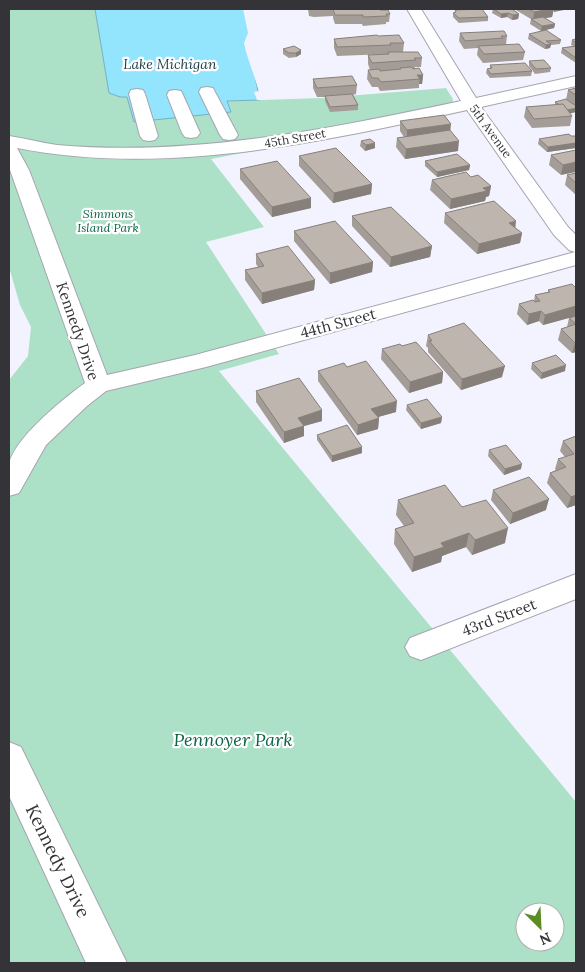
<svg xmlns="http://www.w3.org/2000/svg" width="585" height="972" font-family="Lora,serif">
  <style>
    .green { fill: #ade1c7; fill-rule: evenodd }
    .water { fill: #93e4fd; stroke: #76afc2 }
    .pier { fill: #f2f3fe }
    .lines { fill: none; stroke-linecap: round; stroke-linejoin: round }
    .minor-casing { stroke: #a4a5af; stroke-width: 2 }
    .minor { fill: #fff; fill-rule: evenodd }
    .wall { fill: #a49c96 }
    .shaded-wall { fill: #867f7a }
    .building { fill: #bfb5af; stroke: #867f7a }
    .labels { text-anchor: middle; dominant-baseline: central; stroke-width: 4.5; stroke-linejoin: round; paint-order: stroke }
    .far-street-label { font-size: 12px; fill: #343438; stroke: #fff }
    .far-park-label { font-size: 12px; font-style: italic; fill: #0b6445; stroke: #fff }
    .far-water-label { font-size: 14px; font-style: italic; fill: #193e49; stroke: #fff }
    .street-label { font-size: 15px; fill: #343438; stroke: #fff }
    .near-park-label { font-size: 18px; font-style: italic; fill: #0b6445; stroke: #fff }
    .near-street-label { font-size: 18px; fill: #343438; stroke: #fff }
  </style>
  <rect width="100%" height="100%" fill="#f2f3fe"/>
  <path class="green" d="M9 9H95L109 93 231 112 227 101 322 98 446 88 453 99 451 114 211 159 264 227 206 242 279 354 219 371 576 802V963H9V380L28 356 31 327 20 305 9 267ZM525 912H555V942H525Z"/>
  <path class="water" d="M95 9H248L251 32 248 45 260 100 227 101 231 112 134 122 127 97H120L109 93Z"/>
  <path class="pier" d="M243 9H250L253 32 251 45 262 100H257L254 92 259 91 246 52 244 43 248 33Z"/>
  <g class="lines">
    <g class="minor-casing">
      <g id="minor">
        <path d="M407 9H421L476 98 576 76V86L481 107 568 227 576 235V265L206 367 106 391 87 406 46 445 19 493 9 496C9 486 7 474 9 465 13 439 64 398 85 383L9 167V136C25 138 41 143 57 145 193 157 328 129 461 101ZM467 110 554 235 569 250 575 252 195 355 107 375 29 170 17 148C166 177 320 142 467 110Z"/>
        <path d="M207 87 213 88 215 92 238 135 235 139 229 140 223 139 220 135 199 92 201 88Z"/>
        <path d="M137 89 143 90 145 94 158 136 155 140 149 141 143 140 140 136 129 94 131 90Z"/>
        <path d="M175 90 181 91 183 95 200 133 197 137 191 138 185 137 182 133 167 95 169 91Z"/>
        <path d="M576 574V599L421 660 410 656 405 647 410 638Z"/>
        <path d="M9 742 21 747 127 963H86L9 796Z"/>
      </g>
    </g>
    <use href="#minor" class="minor"/>
  </g>
  <g class="wall">
    <path d="M308 9H379L380 10 390 14 389 22H386V24L363 26 362 24H335L333 18V16L314 17 309 16Z"/>
    <path d="M493 9H512L519 14 518 19 512 20 507 17 501 18 492 13Z"/>
    <path d="M514 9H569L553 11 552 17 545 18 555 24 554 28 541 31 530 24 531 19Z"/>
    <path d="M455 10 488 17V21L459 23 453 17V13L455 12Z"/>
    <path d="M460 33 507 36 506 44 525 52 523 60 483 63 477 55 478 48 464 49 459 41Z"/>
    <path d="M529 34 561 40 560 44 551 45 550 48 545 49 528 39Z"/>
    <path d="M378 36 404 43 403 52 422 58 421 67H415V69L423 75 422 84H419V88L380 91 378 87H372L367 79 368 70H370L368 64V55L387 54 337 56 334 48V39Z"/>
    <path d="M576 39V63L561 53 562 48 573 46 571 45 572 40Z"/>
    <path d="M283 49 301 50V54L296 57 289 58 283 54Z"/>
    <path d="M529 61 551 68 550 72 535 74 529 66Z"/>
    <path d="M490 65 532 71 531 76 490 78 486 73 487 69 490 68Z"/>
    <path d="M313 79 357 85 356 94 353 95 358 105V110L330 112 325 101V97H317L313 88Z"/>
    <path d="M576 88V106L566 100 568 90Z"/>
    <path d="M555 102 570 114 572 116 570 126 532 128 524 117 526 107 555 105Z"/>
    <path d="M400 121 450 131 458 151 405 159 396 147 397 138 404 137 400 131Z"/>
    <path d="M571 136H576V148L547 152 538 144 539 139Z"/>
    <path d="M361 141 375 148 365 151 360 146Z"/>
    <path d="M576 150 561 175 549 165 551 155Z"/>
    <path d="M299 156 372 184 371 194 333 203 299 166Z"/>
    <path d="M425 161 470 165 469 170 437 177 425 166Z"/>
    <path d="M240 169 311 208 272 217 240 179Z"/>
    <path d="M576 173V195L565 185 567 175Z"/>
    <path d="M471 177 491 186 489 196 486 197 485 201 450 209 430 190 432 180Z"/>
    <path d="M445 213 515 228 522 233 520 243 477 254 444 223Z"/>
    <path d="M352 216 432 246 430 257 390 267 352 226Z"/>
    <path d="M294 231 373 262 372 272 330 284 294 241Z"/>
    <path d="M256 254 315 280 314 290 262 304 245 280V270L258 267 256 264Z"/>
    <path d="M576 288V316L543 325 539 321 527 325 517 314 519 304 534 301 535 295 548 292V290Z"/>
    <path d="M576 316V352L572 353 558 340 561 329 567 327 569 318Z"/>
    <path d="M428 335 502 377 461 390 428 352V348L426 346Z"/>
    <path d="M402 346 443 372 442 383 409 393 381 359 382 349Z"/>
    <path d="M532 363 565 371 541 379 531 369Z"/>
    <path d="M347 367 396 412 378 417 379 418 378 429 357 435 318 381V371Z"/>
    <path d="M256 391 322 410V421L304 426V436L284 443 256 402Z"/>
    <path d="M407 405 442 417 441 423 421 429 406 410Z"/>
    <path d="M317 435 362 447V453L332 462 317 440Z"/>
    <path d="M576 436V505L567 508 547 483 550 473 556 470 555 469 558 459 565 457 560 451 563 441Z"/>
    <path d="M489 450 521 469 504 475 488 456Z"/>
    <path d="M493 490 546 510 510 524 491 500Z"/>
    <path d="M398 500 462 507 505 543 472 555 466 547 442 556 441 562 412 572 394 544 395 529 404 526 396 515Z"/>
  </g>
  <g class="shaded-wall">
    <path d="M550 9H554L552 17 533 20 534 12Z"/>
    <path d="M554 9H569L554 12Z"/>
    <path d="M508 13 507 17 501 18V14Z"/>
    <path d="M519 14 518 19 512 20 513 15Z"/>
    <path d="M555 24 554 28 541 31 542 26Z"/>
    <path d="M551 44 550 48 545 49 546 45Z"/>
    <path d="M301 50V54L296 57V53Z"/>
    <path d="M417 75H423L422 84H419L420 79Z"/>
    <path d="M576 108V112L565 115 566 110Z"/>
    <path d="M451 124 450 134 407 140V130Z"/>
    <path d="M459 141 458 151 405 159 406 149Z"/>
    <path d="M375 143V148L365 151 366 145Z"/>
    <path d="M576 143V148L547 152 548 147Z"/>
    <path d="M576 162V172L561 175 563 165Z"/>
    <path d="M470 165 469 170 437 177V172Z"/>
    <path d="M372 184 371 194 333 203 334 193Z"/>
    <path d="M491 186 489 196 486 197 485 201 450 209 451 199 483 188Z"/>
    <path d="M311 198V208L272 217V207Z"/>
    <path d="M516 221 515 231 509 223Z"/>
    <path d="M522 233 520 243 477 254 479 244Z"/>
    <path d="M432 246 430 257 390 267 391 257Z"/>
    <path d="M373 262 372 272 330 284V273Z"/>
    <path d="M315 280 314 290 262 304V293Z"/>
    <path d="M576 306V316L543 325 545 315Z"/>
    <path d="M541 311 539 321 527 325 529 314Z"/>
    <path d="M576 342V352L572 353 575 343Z"/>
    <path d="M566 365 565 371 541 379 542 373Z"/>
    <path d="M505 366 502 377 461 390 462 379Z"/>
    <path d="M443 372 442 383 409 393 410 382Z"/>
    <path d="M397 401 396 412 371 419V409Z"/>
    <path d="M322 410V421L304 426V436L284 443V432L298 418Z"/>
    <path d="M442 417 441 423 421 429V423Z"/>
    <path d="M379 418 378 429 357 435 358 425Z"/>
    <path d="M362 447V453L332 462V456Z"/>
    <path d="M522 464 521 469 504 475 505 469Z"/>
    <path d="M576 495V505L567 508 571 497Z"/>
    <path d="M549 499 546 510 510 524 513 513Z"/>
    <path d="M508 528 505 543 472 555 475 540Z"/>
    <path d="M469 533 466 547 442 556 441 562 412 572 414 557 441 543Z"/>
  </g>
  <g class="building">
    <path d="M333 9H379L380 10H388L390 14H386L387 16 363 17V15H335Z"/>
    <path d="M482 9 488 17 459 18 453 13 456 12 455 10Z"/>
    <path d="M494 9H512L519 14 513 15 508 13 501 14Z"/>
    <path d="M529 9H550L534 12Z"/>
    <path d="M543 17 555 24 542 26 531 19Z"/>
    <path d="M546 30 561 40 546 41 551 44 546 45 529 34Z"/>
    <path d="M504 31 507 36H501L503 38 465 41 460 33Z"/>
    <path d="M377 35 378 36 399 35 404 43H390L391 45 337 47 334 39Z"/>
    <path d="M576 39V43L572 40Z"/>
    <path d="M519 44 525 52 484 54 478 46Z"/>
    <path d="M294 46 301 50 296 53H289L283 49Z"/>
    <path d="M576 46V58L562 48Z"/>
    <path d="M388 52H418L422 58H414L416 60 372 63 368 55 389 54Z"/>
    <path d="M544 60 551 68 536 69 529 61Z"/>
    <path d="M525 63 532 71 491 74 487 69 492 68 490 65Z"/>
    <path d="M411 67 413 69 419 68 423 75H417L420 79 381 82 378 78H372L368 70 379 69 380 71 401 69 400 68Z"/>
    <path d="M352 76 357 85 317 88 313 79Z"/>
    <path d="M576 88V95L568 90Z"/>
    <path d="M352 94 358 105 330 107 325 96Z"/>
    <path d="M566 99 576 106V108L567 110 563 104 560 105 555 102Z"/>
    <path d="M563 104 572 116 534 119 526 107Z"/>
    <path d="M444 115 451 124 407 130 400 121Z"/>
    <path d="M450 130 459 141 406 149 397 138Z"/>
    <path d="M569 134 571 136H576V143L548 147 539 139Z"/>
    <path d="M370 139 375 143 366 145 361 141Z"/>
    <path d="M336 148 372 184 334 193 299 156Z"/>
    <path d="M576 150V162L563 165 551 155Z"/>
    <path d="M457 154 470 165 437 172 425 161Z"/>
    <path d="M277 161 311 198 272 207 240 169Z"/>
    <path d="M466 172 471 177 478 175 491 186 483 188 487 191 451 199 432 180Z"/>
    <path d="M576 173V183L567 175Z"/>
    <path d="M494 201 516 221 509 223 522 233 479 244 445 213Z"/>
    <path d="M391 207 432 246 391 257 352 216Z"/>
    <path d="M335 221 373 262 330 273 294 231Z"/>
    <path d="M288 246 315 280 262 293 245 270 264 266 256 254Z"/>
    <path d="M572 284 576 288V306L545 315 541 311 529 314 519 304 533 300 535 302 540 301 535 295 550 292 548 290Z"/>
    <path d="M576 316V342L575 343 561 329 576 324 569 318Z"/>
    <path d="M464 323 505 366 462 379 429 341H432L428 335Z"/>
    <path d="M416 342 443 372 410 382 382 349 400 344 402 346Z"/>
    <path d="M556 355 566 365 542 373 532 363Z"/>
    <path d="M366 361 397 401 371 409 379 418 358 425 318 371 344 363 347 367Z"/>
    <path d="M299 378 322 410 298 418 304 426 284 432 256 391Z"/>
    <path d="M427 399 442 417 421 423 407 405Z"/>
    <path d="M347 425 362 447 332 456 317 435Z"/>
    <path d="M576 436V495L571 497 550 473 566 467 558 459 574 454 563 441Z"/>
    <path d="M506 445 522 464 505 469 489 450Z"/>
    <path d="M529 477 549 499 513 513 493 490Z"/>
    <path d="M445 485 462 507 486 500 508 528 475 540 469 533 441 543 444 547 414 557 395 529 414 523 398 500Z"/>
  </g>
  <g class="labels">
    <g class="far-street-label">
      <text transform="translate(491 131) rotate(54)">5th Avenue</text>
      <text transform="translate(295 138) rotate(-10)">45th Street</text>
    </g>
    <g class="far-park-label">
      <text x="108" y="213">Simmons<tspan x="108" dy="14">Island Park</tspan></text>
    </g>
    <g class="far-water-label">
      <text x="170" y="64">Lake Michigan</text>
    </g>
    <g class="street-label">
      <text transform="translate(338 323) rotate(-15)">44th Street</text>
      <text transform="translate(78 331) rotate(71)">Kennedy Drive</text>
      <text transform="translate(499 617) rotate(-21)">43rd Street</text>
    </g>
    <g class="near-park-label">
      <text x="233" y="739">Pennoyer Park</text>
    </g>
    <g class="near-street-label">
      <text transform="translate(58 861) rotate(64)">Kennedy Drive</text>
    </g>
  </g>
  <rect width="585" height="972" fill="none" stroke="#343438" stroke-width="20"/>
  <g transform="translate(540 927) rotate(156)"><circle r="24" fill="#ffffff" stroke="#aeaeaf"/>
  <path d="M0-4L9 19L0 12L-9 19Z" fill="#5c8d24"/>
  <text y="-8" font-size="14" font-weight="bold" text-anchor="middle" fill="#343438">N</text>
  </g>
</svg>
